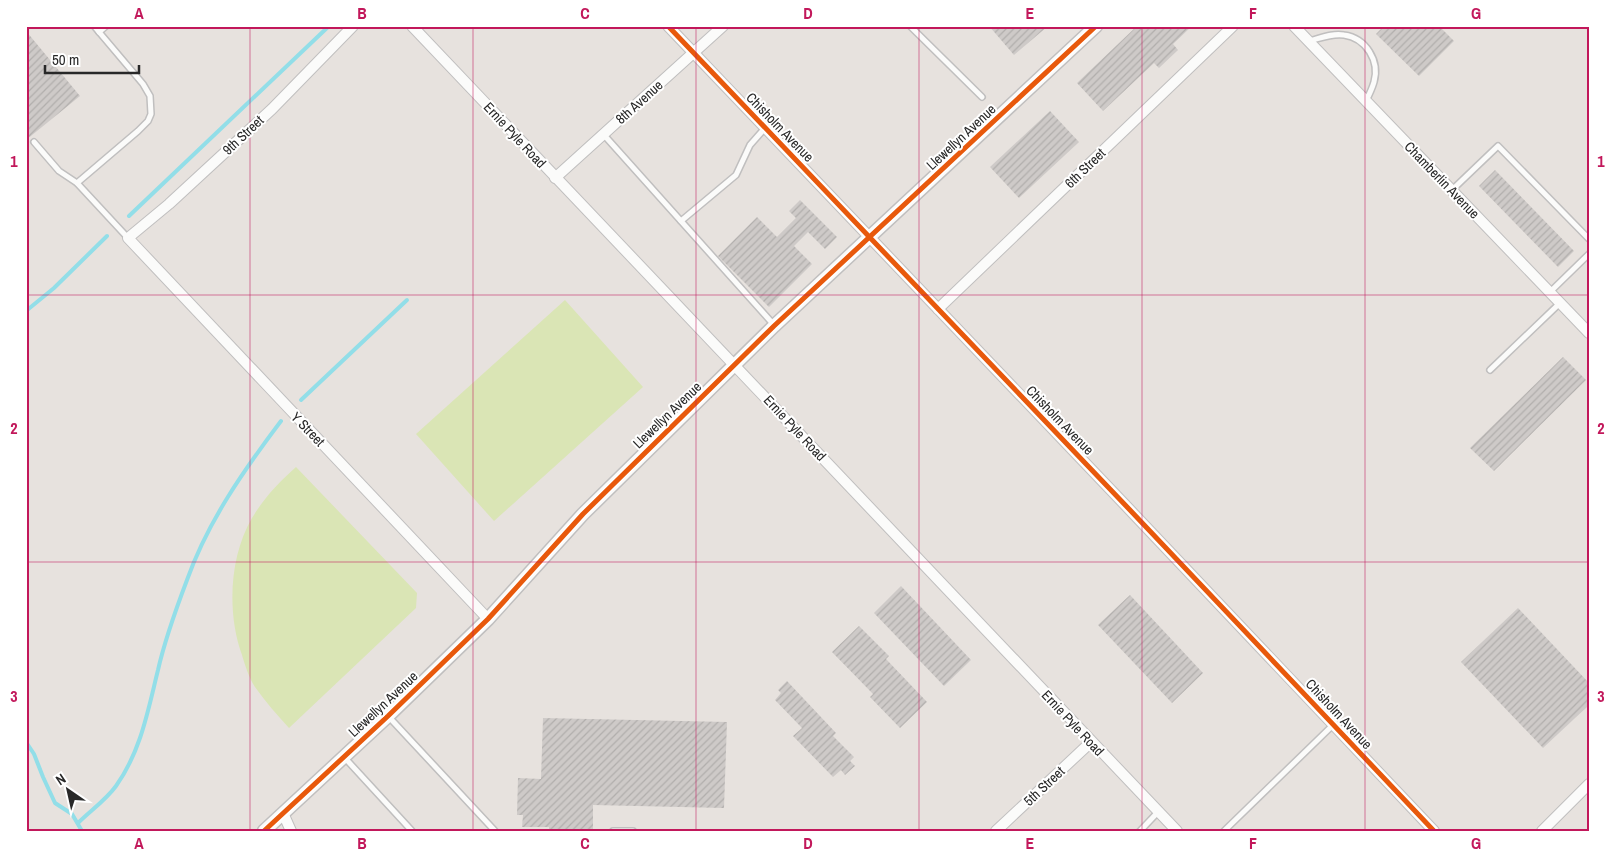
<svg xmlns="http://www.w3.org/2000/svg" width="1615" height="857" font-family="'Archivo Narrow',sans-serif">
  <style>
    .pitch { fill: #dae5b5 }
    .lines { fill: none; stroke-linecap: round; stroke-linejoin: round }
    .stream { stroke: #92dee8; stroke-width: 4 }
    .building { fill: url(#building-hatch) }
    .service-casing { stroke: #c0bfbf; stroke-width: 8 }
    .minor-casing { stroke: #c0bfbf; stroke-width: 12 }
    .tertiary-casing { stroke: #c0bfbf; stroke-width: 15 }
    .service { stroke: #fbfbfa; stroke-width: 5 }
    .minor { stroke: #fbfbfa; stroke-width: 10 }
    .tertiary { stroke: #fbfbfa; stroke-width: 12 }
    .cycleway-casing { stroke: #fff; stroke-width: 8 }
    .cycleway { stroke: #e8590c; stroke-width: 5 }
    .grid { fill: none; stroke: #c2185b; stroke-width: 1; stroke-opacity: 0.55 }
    .labels { text-anchor: middle; dominant-baseline: central; stroke-width: 4; stroke-linejoin: round; paint-order: stroke }
    .street-label { font-size: 14px; fill: #282828; stroke: #fff }
    .neatline { fill: none; stroke: #c2185b; stroke-width: 2 }
    .grid-label { font-size: 16px; text-anchor: middle; font-weight: bold; fill: #c2185b }
  </style>
  <defs>
    <pattern id="building-hatch" width="6" height="6" patternUnits="userSpaceOnUse" patternTransform="scale(1.25)"><rect width="6" height="6" fill="#cecac8"/><path d="M-1 1l2-2M0 6l6-6M5 7l2-2" fill="none" stroke="#b1aeac"/></pattern>
  </defs>
  <rect width="100%" height="100%" fill="#e7e2de"/>
  <g class="pitch">
    <path d="M565 300 643 387 494 521 416 434Z"/>
    <path d="M296 467 417 593 416 608 289 728C277 715 265 701 255 687 249 678 245 665 242 655 227 614 229 557 252 518 264 498 279 482 296 467Z"/>
  </g>
  <g class="lines">
    <g class="stream">
      <path d="M129 216 329 26"/>
      <path d="M26 311 54 288 107 236"/>
      <path d="M301 400 407 300"/>
      <path d="M26 742 34 754 43 777 55 803 72 814 82 831"/>
      <path d="M78 823C90 811 106 800 116 786 141 751 148 710 158 670 165 639 176 609 187 580 208 521 244 470 281 421"/>
    </g>
  </g>
  <g class="building">
    <path d="M989 26H1048L1014 55Z"/>
    <path d="M1137 26H1192L1173 44 1178 50 1159 68 1154 63 1103 111 1077 83Z"/>
    <path d="M1384 26H1439L1454 41 1419 76 1376 34Z"/>
    <path d="M26 31 80 96 26 140Z"/>
    <path d="M1050 111 1079 142 1019 198 990 167Z"/>
    <path d="M1495 170 1574 251 1558 267 1479 186Z"/>
    <path d="M800 200 837 237 825 249 808 232 794 246 812 264 769 307 718 256 757 217 777 237 796 218 789 211Z"/>
    <path d="M1563 357 1586 380 1494 471 1470 448Z"/>
    <path d="M901 586 971 660 944 686 874 613Z"/>
    <path d="M1130 595 1203 673 1172 703 1098 625Z"/>
    <path d="M1518 608 1589 683V705L1543 748 1461 662Z"/>
    <path d="M859 626 889 656 886 659 927 702 900 728 870 697 873 694 832 652Z"/>
    <path d="M787 681 836 733 833 736 854 757 850 761 855 766 845 775 841 770 833 777 793 736 802 728 775 700 781 693 778 690Z"/>
    <path d="M543 718 727 722 724 808 593 805V831H549V827H522L523 815H517L518 778 541 779Z"/>
  </g>
  <g class="lines">
    <g class="service-casing">
      <g id="service">
        <path d="M910 26 982 97"/>
        <path d="M99 32 106 26"/>
        <path d="M1309 41C1321 38 1332 33 1344 35 1366 38 1380 61 1374 82 1372 89 1369 95 1366 101"/>
        <path d="M604 135 774 325"/>
        <path d="M34 142 59 171 77 183 128 238"/>
        <path d="M77 183 138 131 148 121 151 114 150 96 143 84 94 26"/>
        <path d="M1452 190 1498 146 1589 239"/>
        <path d="M681 221 736 175 750 145 765 128"/>
        <path d="M1550 292 1589 254"/>
        <path d="M1490 370 1560 303"/>
        <path d="M388 716 495 831"/>
        <path d="M344 757 412 831"/>
        <path d="M613 831H633"/>
        <path d="M1140 831 1158 812"/>
        <path d="M1224 831 1333 725"/>
      </g>
    </g>
    <g class="minor-casing">
      <g id="minor">
        <path d="M353 26 272 109 169 204 128 238 488 619"/>
        <path d="M412 26 1177 831"/>
        <path d="M668 26 1129 509 1434 831"/>
        <path d="M1294 26 1589 333"/>
        <path d="M555 178 723 26"/>
        <path d="M938 309 1233 26"/>
        <path d="M283 813 291 831"/>
        <path d="M996 831 1091 742"/>
        <path d="M1542 831 1589 784"/>
      </g>
    </g>
    <g class="tertiary-casing">
      <path id="tertiary" d="M264 831 388 716 488 619 583 514 774 326 1096 26"/>
    </g>
    <use href="#service" class="service"/>
    <use href="#minor" class="minor"/>
    <use href="#tertiary" class="tertiary"/>
    <g class="cycleway-casing">
      <g id="cycleway">
        <path d="M668 26 1129 509 1434 831"/>
        <path d="M264 831 388 716 488 619 583 514 774 326 1096 26"/>
      </g>
    </g>
    <use href="#cycleway" class="cycleway"/>
  </g>
  <path class="grid" d="M250 26V831M473 26V831M696 26V831M919 26V831M1142 26V831M1365 26V831M26 295H1589M26 562H1589"/>
  <g class="labels">
    <g class="street-label">
      <text transform="translate(639 102) rotate(-42)">8th Avenue</text>
      <text transform="translate(780 127) rotate(46)">Chisholm Avenue</text>
      <text transform="translate(243 135) rotate(-43)">9th Street</text>
      <text transform="translate(515 135) rotate(47)">Ernie Pyle Road</text>
      <text transform="translate(961 137) rotate(-43)">Llewellyn Avenue</text>
      <text transform="translate(1085 168) rotate(-44)">6th Street</text>
      <text transform="translate(1442 180) rotate(46)">Chamberlin Avenue</text>
      <text transform="translate(667 415) rotate(-44)">Llewellyn Avenue</text>
      <text transform="translate(1060 420) rotate(46)">Chisholm Avenue</text>
      <text transform="translate(795 428) rotate(47)">Ernie Pyle Road</text>
      <text transform="translate(308 429) rotate(46)">Y Street</text>
      <text transform="translate(383 704) rotate(-43)">Llewellyn Avenue</text>
      <text transform="translate(1339 714) rotate(47)">Chisholm Avenue</text>
      <text transform="translate(1073 723) rotate(47)">Ernie Pyle Road</text>
      <text transform="translate(1044 786) rotate(-43)">5th Street</text>
    </g>
  </g>
  <rect width="1615" height="857" fill="none" stroke="#ffffff" stroke-width="55"/>
  <g transform="translate(68 790) rotate(326)" stroke="#ffffff" stroke-width="4" paint-order="stroke">
  <path d="M0-4L9 19L0 12L-9 19Z" fill="#282828"/>
  <text y="-8" font-size="14" font-weight="bold" text-anchor="middle" fill="#282828">N</text>
  </g>
  <path d="M45 65v8h94v-8" fill="none" stroke="#282828" stroke-width="2.5"/>
  <text x="52" y="65" font-size="15" fill="#282828" stroke="#ffffff" stroke-width="4" paint-order="stroke">50 m</text>
  <rect x="28" y="28" width="1560" height="802" class="neatline"/>
  <g class="grid-label">
    <text x="139" y="19">A</text>
    <text x="362" y="19">B</text>
    <text x="585" y="19">C</text>
    <text x="808" y="19">D</text>
    <text x="1030" y="19">E</text>
    <text x="1253" y="19">F</text>
    <text x="1476" y="19">G</text>
    <text x="14" y="167">1</text>
    <text x="1601" y="167">1</text>
    <text x="14" y="434">2</text>
    <text x="1601" y="434">2</text>
    <text x="14" y="702">3</text>
    <text x="1601" y="702">3</text>
    <text x="139" y="849">A</text>
    <text x="362" y="849">B</text>
    <text x="585" y="849">C</text>
    <text x="808" y="849">D</text>
    <text x="1030" y="849">E</text>
    <text x="1253" y="849">F</text>
    <text x="1476" y="849">G</text>
  </g>
</svg>
